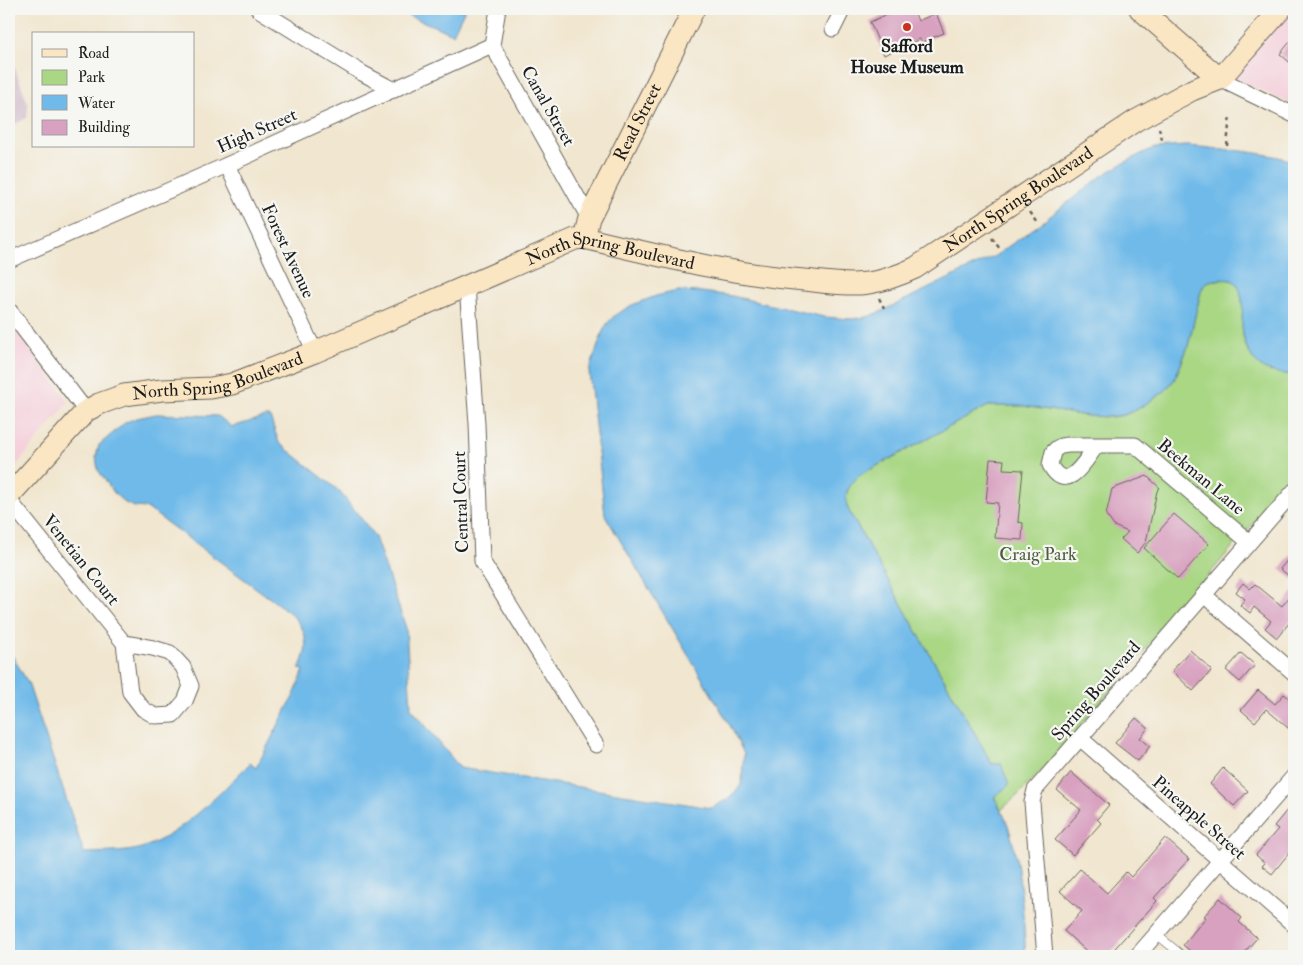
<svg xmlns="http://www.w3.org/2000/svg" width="1303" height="965" font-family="'IM FELL Double Pica',serif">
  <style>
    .built { fill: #f5cfdb }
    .industrial { fill: #d1bdcc }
    .green { fill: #a9d784; stroke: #627a50 }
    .water { fill: #70bae9; stroke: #466b82 }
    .building { fill: #d8a1c0 }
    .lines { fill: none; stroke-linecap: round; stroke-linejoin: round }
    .lane-casing { stroke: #67635b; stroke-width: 9 }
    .street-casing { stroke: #67635b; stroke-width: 17 }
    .secondary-casing { stroke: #67635b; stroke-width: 23 }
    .path { stroke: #67635b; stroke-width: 2.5; stroke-dasharray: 4 4; stroke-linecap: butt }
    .lane { stroke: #fff; stroke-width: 8 }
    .street { stroke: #fff; stroke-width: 15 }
    .secondary { stroke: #fbe6c4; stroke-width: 21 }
    .poi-dot { fill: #c8321e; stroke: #f6f6f2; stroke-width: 2 }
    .labels { text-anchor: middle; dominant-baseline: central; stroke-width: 4.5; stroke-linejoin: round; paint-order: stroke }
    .poi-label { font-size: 18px; font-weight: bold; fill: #1c1c1c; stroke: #f6f6f2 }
    .street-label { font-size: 18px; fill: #1c1c1c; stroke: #f6f6f2 }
    .park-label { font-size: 18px; fill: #4d5d40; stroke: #f6f6f2 }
  </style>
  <rect width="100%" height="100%" fill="#f6f6f2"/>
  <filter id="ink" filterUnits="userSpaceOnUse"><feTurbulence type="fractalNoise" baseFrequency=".02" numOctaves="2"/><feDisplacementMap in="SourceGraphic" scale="10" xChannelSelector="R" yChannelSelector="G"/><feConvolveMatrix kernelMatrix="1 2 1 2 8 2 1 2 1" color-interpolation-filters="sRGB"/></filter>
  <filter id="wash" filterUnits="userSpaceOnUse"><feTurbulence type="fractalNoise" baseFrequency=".0096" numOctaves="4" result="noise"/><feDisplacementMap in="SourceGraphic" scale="20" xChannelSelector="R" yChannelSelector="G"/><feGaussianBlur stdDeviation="1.12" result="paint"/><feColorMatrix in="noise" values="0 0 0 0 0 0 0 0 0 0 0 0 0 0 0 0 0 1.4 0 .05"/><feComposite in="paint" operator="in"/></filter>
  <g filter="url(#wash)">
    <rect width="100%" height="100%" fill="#f1e6cf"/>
    <g class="built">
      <path d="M1292 9H1294V106L1233 77Z"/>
      <path d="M9 322 69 402 9 474Z"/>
    </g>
    <path class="industrial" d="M9 58 13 63 28 104 27 118 9 127Z"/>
    <path class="green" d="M1212 280C1218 280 1226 279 1231 280 1247 285 1242 323 1243 335 1244 344 1249 354 1255 360 1263 369 1283 373 1294 375V477L1235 544 1046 766 1019 794 1001 810 994 796 1002 764H992L850 513C841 496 848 486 860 475L988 406H1023L1088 416 1110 417 1124 415 1138 409 1164 392 1174 380 1181 364 1188 346 1201 291 1205 284Z"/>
    <g class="water">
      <path d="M396 9H465L453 34 407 15Z"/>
      <path d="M1187 146C1222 149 1260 151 1294 161V375C1285 374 1272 373 1264 369 1250 361 1243 341 1242 326 1242 313 1244 300 1239 288 1237 284 1234 281 1231 280 1225 279 1208 279 1205 284 1203 286 1202 289 1201 291L1188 346 1181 364 1174 380 1164 392 1138 409 1124 415 1110 417 1088 416 1023 406H988L860 475C848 486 841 496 850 513L992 764H1001L1009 785 994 797C999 806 1004 815 1008 825 1021 867 1023 912 1026 956H9V650L28 683 84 853C102 852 121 853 138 849 179 838 220 793 250 763L256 768 295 693 304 670 299 669C310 645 308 631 290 613L147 508 135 507 125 503 115 494 98 470 96 457 99 445 126 422 137 418 156 414 218 416 232 427 265 417H270L279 443 338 490 361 518 375 537 406 628 411 708 460 768 711 808 730 798 741 785 744 754 732 729 605 515 589 371 603 331 607 324 615 315 632 305 656 296 678 291 702 292 732 296 824 317 852 319 867 317 878 313 995 256 1044 221 1103 175 1122 164 1143 153 1155 148Z"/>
    </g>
    <g id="blocks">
      <g class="building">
        <path d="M899 9H913L918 21 936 13 944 33 922 42 920 39 884 55 870 22Z"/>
        <path d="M1294 37V66L1280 54Z"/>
        <path d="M990 459 1004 460 1003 469 1023 470 1018 522 1023 523 1022 540 995 538 998 503 986 502Z"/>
        <path d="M1147 476 1160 488 1157 491 1146 542 1137 553 1121 539 1128 532 1114 526 1106 515 1112 489Z"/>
        <path d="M1174 514 1209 544 1178 579 1144 548Z"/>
        <path d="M1294 552V580L1280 569Z"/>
        <path d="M1243 583 1250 589 1255 584 1282 606 1294 591V617L1277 638 1265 628 1271 621 1254 607 1250 613 1240 605 1245 599 1236 592Z"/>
        <path d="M1190 650 1212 670 1193 691 1172 671Z"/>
        <path d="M1241 653 1255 665 1240 682 1226 670Z"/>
        <path d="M1258 690 1275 704 1284 694 1294 702V733L1266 709 1255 722 1241 710Z"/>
        <path d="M1136 718 1148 728 1140 738 1150 746 1138 761 1115 743Z"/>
        <path d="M1223 768 1248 791 1234 806 1210 784Z"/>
        <path d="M1071 772 1109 805 1097 819 1101 823 1073 855 1055 840 1081 810 1057 790Z"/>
        <path d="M1288 809 1294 814V847L1272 874 1262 866 1265 863 1256 855 1278 829 1274 826Z"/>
        <path d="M1165 838 1189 859 1154 898 1157 901 1108 956H1092L1064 931 1082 911 1060 891 1080 869 1107 893 1126 872 1131 877Z"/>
        <path d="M1220 898 1242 918 1239 922 1257 938 1241 956H1196L1183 945 1206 917 1204 916Z"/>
      </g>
    </g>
  </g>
  <g filter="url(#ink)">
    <use href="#blocks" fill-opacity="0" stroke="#67635b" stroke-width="1"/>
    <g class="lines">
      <g class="lane-casing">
        <g id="lane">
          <path d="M1284 787 1294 796"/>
          <path d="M1156 934 1183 956"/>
        </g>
      </g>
      <g class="street-casing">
        <g id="street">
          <path d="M258 9 362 73 394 90"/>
          <path d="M498 9 492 45 589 218"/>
          <path d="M833 29 843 9"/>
          <path d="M1220 79 1294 115"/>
          <path d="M227 165 315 352"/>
          <path d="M9 260 227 165 492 45"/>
          <path d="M467 286 477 424 482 561 596 745"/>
          <path d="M9 310 86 411"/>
          <path d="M1097 445C1086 459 1067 497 1050 465L1053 452 1057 448 1061 446 1068 445H1135L1249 542"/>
          <path d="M9 500 124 643 130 692 143 709 155 716 173 715 185 701 191 686 183 667 170 653 153 648 124 643"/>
          <path d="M1204 595 1294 673"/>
          <path d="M1080 738 1294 925"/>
          <path d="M1045 956 1032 802 1035 790 1294 491"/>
          <path d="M1137 956 1294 776"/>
        </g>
      </g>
      <g class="secondary-casing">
        <g id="secondary">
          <path d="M1140 9 1220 79"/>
          <path id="s1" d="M584 238 589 218 694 9"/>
          <path id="s2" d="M9 496 86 411 99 404 124 395 162 390 211 388 232 384 315 352 575 239 584 238C657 255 729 274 804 280 825 282 847 286 868 283 884 281 900 275 915 268L1135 121 1192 90 1220 79 1281 9"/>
        </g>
      </g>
      <g class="path">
        <path d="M1159 128 1163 143"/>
        <path d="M1227 146 1230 115"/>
        <path d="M1030 212 1038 223"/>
        <path d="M992 238 1000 249"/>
        <path d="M879 298 884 308"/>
      </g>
      <use href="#lane" class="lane"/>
      <use href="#street" class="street"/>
      <use href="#secondary" class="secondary"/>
    </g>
  </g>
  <circle class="poi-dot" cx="907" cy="27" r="5"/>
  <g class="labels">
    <g class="poi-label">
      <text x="907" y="46">Safford<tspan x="907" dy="21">House Museum</tspan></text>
    </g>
    <g class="street-label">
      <text transform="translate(548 106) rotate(60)">Canal Street</text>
      <text stroke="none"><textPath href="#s1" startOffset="128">Read Street</textPath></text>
      <text transform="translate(257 131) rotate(-24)">High Street</text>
      <text stroke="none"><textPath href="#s2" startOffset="1108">North Spring Boulevard</textPath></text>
      <text transform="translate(288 251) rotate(65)">Forest Avenue</text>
      <text stroke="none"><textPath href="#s2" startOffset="672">North Spring Boulevard</textPath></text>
      <text stroke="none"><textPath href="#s2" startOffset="252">North Spring Boulevard</textPath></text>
      <text transform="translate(1201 477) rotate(40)">Beekman Lane</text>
      <text transform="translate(461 502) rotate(-92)">Central Court</text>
      <text transform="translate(81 560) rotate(51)">Venetian Court</text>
      <text transform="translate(1096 691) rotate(-49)">Spring Boulevard</text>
      <text transform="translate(1199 818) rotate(41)">Pineapple Street</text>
    </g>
    <g class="park-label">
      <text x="1038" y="554">Craig Park</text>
    </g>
  </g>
  <rect width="1303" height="965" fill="none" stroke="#f6f6f2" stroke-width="30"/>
  <rect x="32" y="32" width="162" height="115" fill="#f6f6f2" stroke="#9f9f9c"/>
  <rect x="42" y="49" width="25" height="8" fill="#fbe6c4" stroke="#9f9f9c"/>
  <text x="78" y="58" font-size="15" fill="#1c1c1c">Road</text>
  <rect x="42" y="70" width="25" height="15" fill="#a9d784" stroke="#9f9f9c"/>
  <text x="78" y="82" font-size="15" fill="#1c1c1c">Park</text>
  <rect x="42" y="95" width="25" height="15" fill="#70bae9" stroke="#9f9f9c"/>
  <text x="78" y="108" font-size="15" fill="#1c1c1c">Water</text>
  <rect x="42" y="120" width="25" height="15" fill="#d8a1c0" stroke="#9f9f9c"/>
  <text x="78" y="132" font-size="15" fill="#1c1c1c">Building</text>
</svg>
